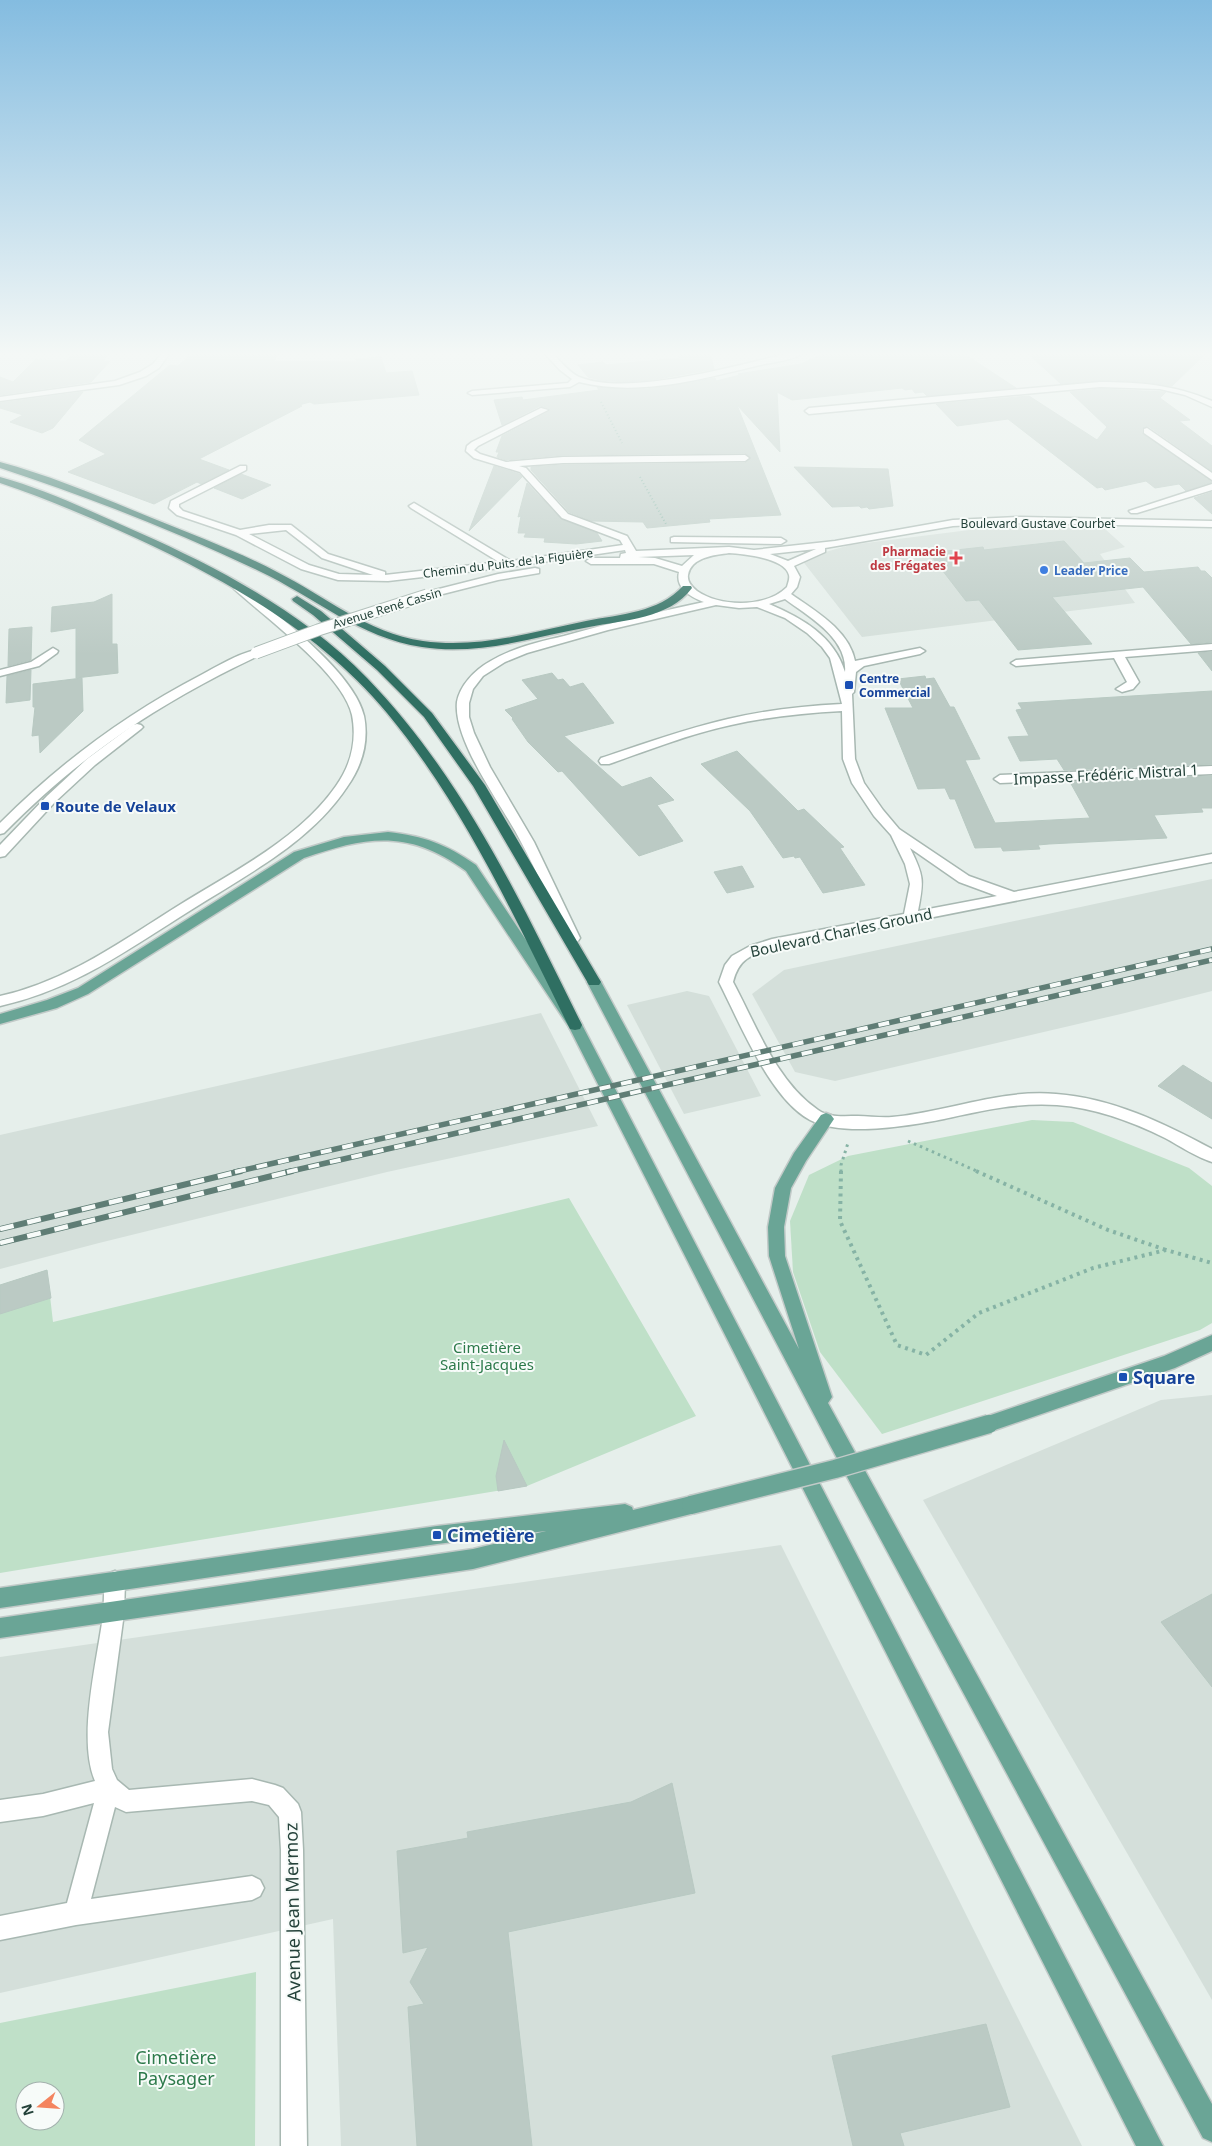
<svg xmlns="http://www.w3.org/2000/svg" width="1212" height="2146" font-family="'Noto Sans',sans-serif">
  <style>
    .built { fill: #d4dfda }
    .green { fill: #bfe0c8; fill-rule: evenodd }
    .building { fill: #bbcac4; stroke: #b8c9c2 }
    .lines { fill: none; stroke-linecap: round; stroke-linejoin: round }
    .minor-casing { stroke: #a8b8b2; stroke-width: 3 }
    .major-casing { stroke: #c2cac8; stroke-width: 3 }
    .highway-casing { stroke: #c2cac8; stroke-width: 3 }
    .path-far2 { stroke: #86b3a5; stroke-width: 2; stroke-dasharray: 1 2.5; stroke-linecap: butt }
    .path-far1 { stroke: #86b3a5; stroke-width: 3; stroke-dasharray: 2.5 4; stroke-linecap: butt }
    .path { stroke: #86b3a5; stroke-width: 4; stroke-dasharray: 3 4.5; stroke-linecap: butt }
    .minor { fill: #fff; fill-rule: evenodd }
    .major { fill: #6aa596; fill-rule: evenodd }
    .highway { fill: #2f6f62; fill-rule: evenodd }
    .rail-far1-casing { stroke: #5f7d75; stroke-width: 5.5 }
    .rail-casing { stroke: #5f7d75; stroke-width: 6 }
    .rail-far1 { stroke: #f7fbf9; stroke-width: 4; stroke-dasharray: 11; stroke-linecap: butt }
    .rail { stroke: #f7fbf9; stroke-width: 4.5; stroke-dasharray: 14; stroke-linecap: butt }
    .minor-bridge-casing { stroke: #a8b8b2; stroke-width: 13; stroke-linecap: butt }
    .major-bridge-casing { stroke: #c2cac8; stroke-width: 21; stroke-linecap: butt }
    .minor-bridge { stroke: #fff; stroke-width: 11 }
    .major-bridge { stroke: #6aa596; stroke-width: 18 }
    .health-dot { fill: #e0444e; stroke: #f7fbf9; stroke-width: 2 }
    .shop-dot { fill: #3f7fe0; stroke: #f7fbf9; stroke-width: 2 }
    .transit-dot { fill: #1a4fb4; stroke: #f7fbf9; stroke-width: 2 }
    .labels { text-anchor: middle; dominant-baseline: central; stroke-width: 4; stroke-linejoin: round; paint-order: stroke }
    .far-street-label { font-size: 12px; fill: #24423a; stroke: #f7fbf9 }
    .far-health-label { font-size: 12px; font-weight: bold; fill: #be3a42; stroke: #f7fbf9; text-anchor: end }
    .far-shop-label { font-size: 12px; font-weight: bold; fill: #366cbe; stroke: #f7fbf9; text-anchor: start }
    .far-transit-label { font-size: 12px; font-weight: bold; fill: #164399; stroke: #f7fbf9; text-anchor: start }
    .street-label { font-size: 15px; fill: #24423a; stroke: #f7fbf9 }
    .transit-label { font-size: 15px; font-weight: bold; fill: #164399; stroke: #f7fbf9; text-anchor: start }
    .park-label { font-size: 15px; fill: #2d7a4b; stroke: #f7fbf9 }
    .near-transit-label { font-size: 18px; font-weight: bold; fill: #164399; stroke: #f7fbf9; text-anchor: start }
    .near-street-label { font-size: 18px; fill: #24423a; stroke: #f7fbf9 }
    .near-park-label { font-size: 18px; fill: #2d7a4b; stroke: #f7fbf9 }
  </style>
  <rect width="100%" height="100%" fill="#e6efeb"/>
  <g class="built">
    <path d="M1009 525 1105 529 1125 547 1100 554 1135 603 862 637 801 559 850 545Z"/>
    <path d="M1212 879V991L1125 1013 835 1081 795 1072 752 994 784 970Z"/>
    <path d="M687 991 709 996 761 1096 684 1114 627 1005Z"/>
    <path d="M541 1013 598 1126 387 1172 99 1243 0 1269V1135Z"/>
    <path d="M1212 1395V2000L923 1500 1161 1400Z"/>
    <path d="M781 1545 1082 2146H341L333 1919 0 1993V1657Z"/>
  </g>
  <g class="green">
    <path d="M1032 1120 1073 1122 1189 1168 1212 1186V1323L1200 1330 882 1434 820 1352 793 1272 790 1221 809 1175 848 1156Z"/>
    <path d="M569 1198 696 1416 527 1486 0 1573V1285L47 1270 53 1322Z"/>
    <path d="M256 1972 255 2146H0V2023ZM25 2091H55V2121H25Z"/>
  </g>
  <g class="building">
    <path d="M72 354H109L103 361H110L91 382 0 395V377L13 382 35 360 66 361Z"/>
    <path d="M192 354H278L274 361 356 362V359L381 357 386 373 412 371 419 395 314 404 310 402 299 405 302 406 199 459 229 470 201 484 197 482 154 504 68 472 106 454 79 440 170 365 178 366Z"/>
    <path d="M678 354H710L714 369 652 380 625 382 600 380 588 377 578 365 603 362 606 365 680 358Z"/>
    <path d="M822 354H961L966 355 1016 388 927 396 923 392 915 393 912 389 905 390 902 388 792 400 777 392 780 452 737 405 781 515 709 519 710 522 647 528 643 522 591 521 569 512 531 470V467L563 465 745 463 751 458 745 453 563 455 506 460 497 457 499 452H496L502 436 550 411 549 408 540 406 502 425 494 400 522 397 523 400 599 390 597 387 647 389 715 378 716 381 740 375 738 374 801 364Z"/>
    <path d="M1029 354H1205L1172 386 1115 380 1061 384Z"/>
    <path d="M1100 389 1166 392 1160 398 1190 420 1179 421 1212 446V471L1148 426 1142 428V433L1212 482 1186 491 1179 484 1155 488 1146 481 1105 490 1102 487 1097 488 1008 419 957 426 936 404 1029 396 1097 440 1107 427 1070 392Z"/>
    <path d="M83 392 53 428 42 433 10 422 23 415 0 408V403Z"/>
    <path d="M494 466 519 474 522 477 469 531Z"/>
    <path d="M794 467 888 469 893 506 869 509 867 507 861 508 859 506 832 507Z"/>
    <path d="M241 474 271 485 242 499 214 488Z"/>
    <path d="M527 483 561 519 597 533 602 541 576 544 544 542 545 538 524 537 526 533H518L521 516 518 517Z"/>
    <path d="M1212 492V514L1194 498Z"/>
    <path d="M1064 541 1084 563 1130 558 1144 572 1198 567 1201 571H1205L1212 578V642L1191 644 1143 587 1052 597 1092 644 1018 650 979 600 966 601 929 553 983 547 984 550Z"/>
    <path d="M112 594V644H117L118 673 76 678V628L51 632 52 607 94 602Z"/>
    <path d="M32 627 31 660 8 666 9 629Z"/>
    <path d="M1212 652V671L1198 653Z"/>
    <path d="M31 670 30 700 6 703 7 676Z"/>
    <path d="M552 673 558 680 563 679 570 687 583 683 614 723 564 736 622 787 651 777 674 800 657 805 683 841 639 856 562 771 558 772 528 742 512 719 513 718 505 710 538 699 522 680Z"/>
    <path d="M925 676 926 679 934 678 950 707H954L980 759 965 760 995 823 1090 818 1070 782 1212 776V808H1201L1203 812 1154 815 1167 838 1049 844 1038 845 1040 849 1003 851 1001 847 975 848 955 799H950L945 788 918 789 885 708H913L898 679Z"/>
    <path d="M82 678 83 711 40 753 39 735 32 736 35 707H33V684Z"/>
    <path d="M1212 691V764L1064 770 1057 759 1020 761 1008 737 1029 736 1016 710 1022 709 1018 703Z"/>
    <path d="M737 751 798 811 804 809 844 847 840 848 865 885 823 893 800 857 795 858 794 856 783 858 750 811 701 764Z"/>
    <path d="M742 866 754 887 727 893 714 872Z"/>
    <path d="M1183 1065 1212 1083V1119L1158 1086Z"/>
    <path d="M47 1270 51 1298 0 1314V1285Z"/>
    <path d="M504 1440 527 1486 498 1491 496 1476Z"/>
    <path d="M1212 1594V1687L1161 1622Z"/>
    <path d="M672 1783 695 1893 508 1932 532 2146H417L408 2007 424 2004 410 1982 428 1947 403 1953 397 1851 468 1838 467 1832 631 1802Z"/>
    <path d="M986 2024 1010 2107 900 2133 904 2146H853L832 2056Z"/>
  </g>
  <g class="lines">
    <g class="minor-casing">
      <g id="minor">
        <path d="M161 354H169L159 368 146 376 119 385 0 401V397L115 381 140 372 153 364Z"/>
        <path d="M545 354H553C561 362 569 372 579 377 628 397 735 366 786 354H801C791 361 773 362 760 365 702 379 639 397 579 382L570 387 472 395 468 393 472 391 568 383 572 379 560 370Z"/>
        <path d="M1100 382C1140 382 1175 385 1212 401V407L1185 395 1160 389 1100 387 809 414 805 411 809 408Z"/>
        <path d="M541 408 548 410 478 446 474 450 480 454 506 462 563 457 745 455 749 458 745 461 563 463 519 466 526 468 568 514 627 536 636 551 729 547 754 550 835 541 953 520 1020 517 1212 521V527L1020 523 953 526 825 548V552L794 566 800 577 797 587 791 594C815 611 849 630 855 661L920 648 925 651 920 654 864 666 856 672 854 692 852 694 855 759 864 783 883 810 899 829 969 876 1014 892 1212 854V862L772 949C750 955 739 959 733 982 756 1025 776 1081 818 1110 829 1118 845 1116 858 1116 869 1116 881 1118 892 1117 947 1112 1000 1089 1056 1094 1112 1098 1163 1123 1212 1149V1162C1196 1157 1180 1146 1165 1138 1131 1121 1095 1108 1057 1105 1019 1102 981 1111 944 1119 909 1126 842 1137 810 1120 770 1099 739 1021 719 982L725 965 732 956 750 946 772 939 904 914 910 884 905 864 891 835 874 816 852 783 843 759 842 711C804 713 767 717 731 725 689 734 649 750 609 764H601L599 761 601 758C643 744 685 729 728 719 766 710 803 706 842 704L830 658 822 647 807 633 785 618 757 607 739 608 716 605 608 630 527 653 505 662 483 676 473 689 469 703V717L474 733 490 767 534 842 580 938 578 941H568L566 938C551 906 538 873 521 842 503 806 453 742 457 702 460 685 475 670 489 662 512 648 538 642 564 636 610 623 657 612 704 602 691 597 675 588 679 572L654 564H591L586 561 591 558H620L621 554 626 553 625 550 509 567 388 581 338 580 301 569 236 535 177 515 169 508 171 501 240 466H246V470L179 504V507L183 511 240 530 269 525H291L328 554 385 572V575L499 562 411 508 409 506 414 503 511 561 623 545 620 540 562 518 520 472 474 458 466 451 467 446 472 442ZM286 530 322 558 373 575 339 574 309 565 249 534ZM816 549 788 561 770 554ZM729 553C744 554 785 558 789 575 790 579 788 583 787 587 766 608 720 607 697 591 692 587 687 582 688 575 691 557 715 555 729 553ZM694 555 682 566 655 558 638 557ZM785 599C808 616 848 638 845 672 834 636 802 618 769 604ZM910 848 959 882 997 896 918 911C924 880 924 876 910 848Z"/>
        <path d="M1147 428 1212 473V480L1144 433V429Z"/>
        <path d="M1212 484V490L1137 513H1131L1129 511Z"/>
        <path d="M674 537 781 538 786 541 781 544 671 542V538Z"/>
        <path d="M535 568 539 569V573L498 580 427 598 422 595 423 593 498 574Z"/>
        <path d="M238 584 242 585C276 615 354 672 364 716 369 741 362 766 347 787 310 843 246 875 191 910 127 950 75 989 0 1006V996C68 981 123 940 181 904 234 871 299 839 336 786 351 765 357 740 352 715 343 674 266 618 234 589V585Z"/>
        <path d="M1212 644V650L1125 657 1139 682 1133 689 1122 692 1116 689 1127 682 1114 658 1016 666 1011 663 1016 660Z"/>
        <path d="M53 648 58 651 57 653 39 666 0 676V670L31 662Z"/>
        <path d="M256 650 260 651 261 653 260 655C160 702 82 754 4 833L0 834V823C60 763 126 714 201 675 218 666 237 654 256 650Z"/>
        <path d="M137 724 141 725 143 727 141 729 95 765 55 802 5 856 0 857V845L47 796 87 759 133 725Z"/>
        <path d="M1212 766V774L1000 783 994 779 1000 775Z"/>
        <path d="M115 1571 122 1574 125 1581 124 1613 108 1732 112 1769 117 1780 129 1790 252 1779 275 1785 283 1788 298 1804 301 1812 303 1850 307 2146H281V1850L279 1817 269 1805 252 1801 126 1812 115 1807 91 1899 252 1876 260 1880 264 1888 260 1896 252 1900 76 1925 0 1940V1916L67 1903 94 1803 43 1816 0 1822V1800L43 1794 95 1781C77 1739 97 1661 103 1616 105 1602 102 1587 108 1574Z"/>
      </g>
    </g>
    <g class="major-casing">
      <g id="major">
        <path d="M388 832C424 836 446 844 476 865L580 1021 1163 2146H1136L569 1027 466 871C409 829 367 836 304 858L88 994 57 1008 0 1024V1014L47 1000 78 988 294 852 344 837Z"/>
        <path d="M594 977 599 979 601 982 799 1349 769 1256 768 1227 775 1188 794 1153 821 1115 826 1113 831 1115 834 1119 806 1161 791 1188 784 1227 785 1256 832 1397 828 1403 1212 2104V2142L1203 2138 831 1447 587 982 589 979Z"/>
        <path d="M1212 1335V1351L1175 1368 989 1432 982 1430 980 1424 982 1418 1164 1356Z"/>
        <path d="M691 1496 698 1499 701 1505 698 1511 691 1514 473 1569 0 1638V1618L473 1549 546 1531 437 1544 0 1608V1588L437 1526 625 1504 632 1507 633 1510Z"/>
      </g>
    </g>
    <g class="highway-casing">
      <g id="highway">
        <path d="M0 462C52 476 103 498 152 518 194 535 237 551 277 572 325 596 367 633 423 641 479 649 532 632 586 621 621 614 658 613 683 586H691L692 588C669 619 624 620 589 627 533 637 479 656 422 647 360 638 314 597 259 571 176 531 88 497 0 468Z"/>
        <path d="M0 477C48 490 94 513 140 533 221 569 305 614 367 678 463 777 522 904 582 1025L580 1029 575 1030 570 1029 568 1025C515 918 464 806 387 713 316 628 218 575 118 530 79 513 40 496 0 483Z"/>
        <path d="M297 596 321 611 385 666 432 713 485 785 601 982 599 985H589L473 786 424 717 377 670 313 615 293 601 292 599Z"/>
      </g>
    </g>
    <g class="path-far2">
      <path d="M601 402 622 443"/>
      <path d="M640 477 666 524"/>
    </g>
    <g class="path-far1">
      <path d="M908 1141 979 1172"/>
      <path d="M841 1172V1165L848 1143"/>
    </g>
    <g class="path">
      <path d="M841 1171 840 1221 897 1345 926 1355 979 1313 1093 1268 1166 1250 1212 1263"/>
      <path d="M976 1171 1108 1230 1166 1250"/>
    </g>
    <use href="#minor" class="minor"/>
    <use href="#major" class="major"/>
    <use href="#highway" class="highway"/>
    <g class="rail-far1-casing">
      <g id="rail-far1">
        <path d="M235 1172 1212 949"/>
        <path d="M287 1172 1212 960"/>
      </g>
    </g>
    <g class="rail-casing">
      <g id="rail">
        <path d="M0 1229 241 1171"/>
        <path d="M0 1243 292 1171"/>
      </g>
    </g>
    <use href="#rail-far1" class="rail-far1"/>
    <use href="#rail" class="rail"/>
    <g class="minor-bridge-casing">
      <path id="minor-bridge" d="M256 653 318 630 427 595"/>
    </g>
    <g class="major-bridge-casing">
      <path id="major-bridge" d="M691 1505 835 1469 989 1424"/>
    </g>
    <use href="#minor-bridge" class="minor-bridge"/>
    <use href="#major-bridge" class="major-bridge"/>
  </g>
  <linearGradient id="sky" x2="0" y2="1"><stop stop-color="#84bce0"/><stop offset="0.54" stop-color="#f4f8f6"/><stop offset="1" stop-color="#f4f8f6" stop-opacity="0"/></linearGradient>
  <rect width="1212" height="655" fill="url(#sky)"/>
  <path class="health-dot" d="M953.5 550.5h5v5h5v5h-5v5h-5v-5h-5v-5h5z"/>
  <circle class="shop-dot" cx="1044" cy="570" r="5"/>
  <g class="transit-dot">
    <rect x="844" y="680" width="10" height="10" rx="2.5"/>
    <rect x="40" y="801" width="10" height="10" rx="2.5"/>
    <rect x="1118" y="1372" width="10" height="10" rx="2.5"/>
    <rect x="432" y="1530" width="10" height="10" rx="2.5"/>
  </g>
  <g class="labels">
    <g class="far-street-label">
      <text x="1038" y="523">Boulevard Gustave Courbet</text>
      <text transform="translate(508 563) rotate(-7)">Chemin du Puits de la Figuière</text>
      <text transform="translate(387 608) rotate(-17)">Avenue René Cassin</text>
    </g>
    <g class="far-health-label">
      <text x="946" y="551">Pharmacie<tspan x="946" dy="14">des Frégates</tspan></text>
    </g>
    <g class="far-shop-label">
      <text x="1054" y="570">Leader Price</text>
    </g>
    <g class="far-transit-label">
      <text x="859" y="678">Centre<tspan x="859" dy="14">Commercial</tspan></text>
    </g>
    <g class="street-label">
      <text transform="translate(1106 774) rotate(-3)">Impasse Frédéric Mistral 1</text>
      <text transform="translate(841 932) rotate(-12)">Boulevard Charles Ground</text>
    </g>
    <g class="transit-label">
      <text x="55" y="806">Route de Velaux</text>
    </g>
    <g class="park-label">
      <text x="487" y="1347">Cimetière<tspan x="487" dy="17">Saint-Jacques</tspan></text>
    </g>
    <g class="near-transit-label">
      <text x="1133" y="1377">Square</text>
      <text x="447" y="1535">Cimetière</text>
    </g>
    <g class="near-street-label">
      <text transform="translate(292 1912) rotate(-91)">Avenue Jean Mermoz</text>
    </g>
    <g class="near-park-label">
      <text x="176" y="2057">Cimetière<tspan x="176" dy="21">Paysager</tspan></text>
    </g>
  </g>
  <g transform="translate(40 2106) rotate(253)"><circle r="24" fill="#f7fbf9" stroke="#a3b1ad"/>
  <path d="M0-4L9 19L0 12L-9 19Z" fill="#f4845f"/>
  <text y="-8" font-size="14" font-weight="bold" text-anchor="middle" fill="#24423a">N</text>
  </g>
</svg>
